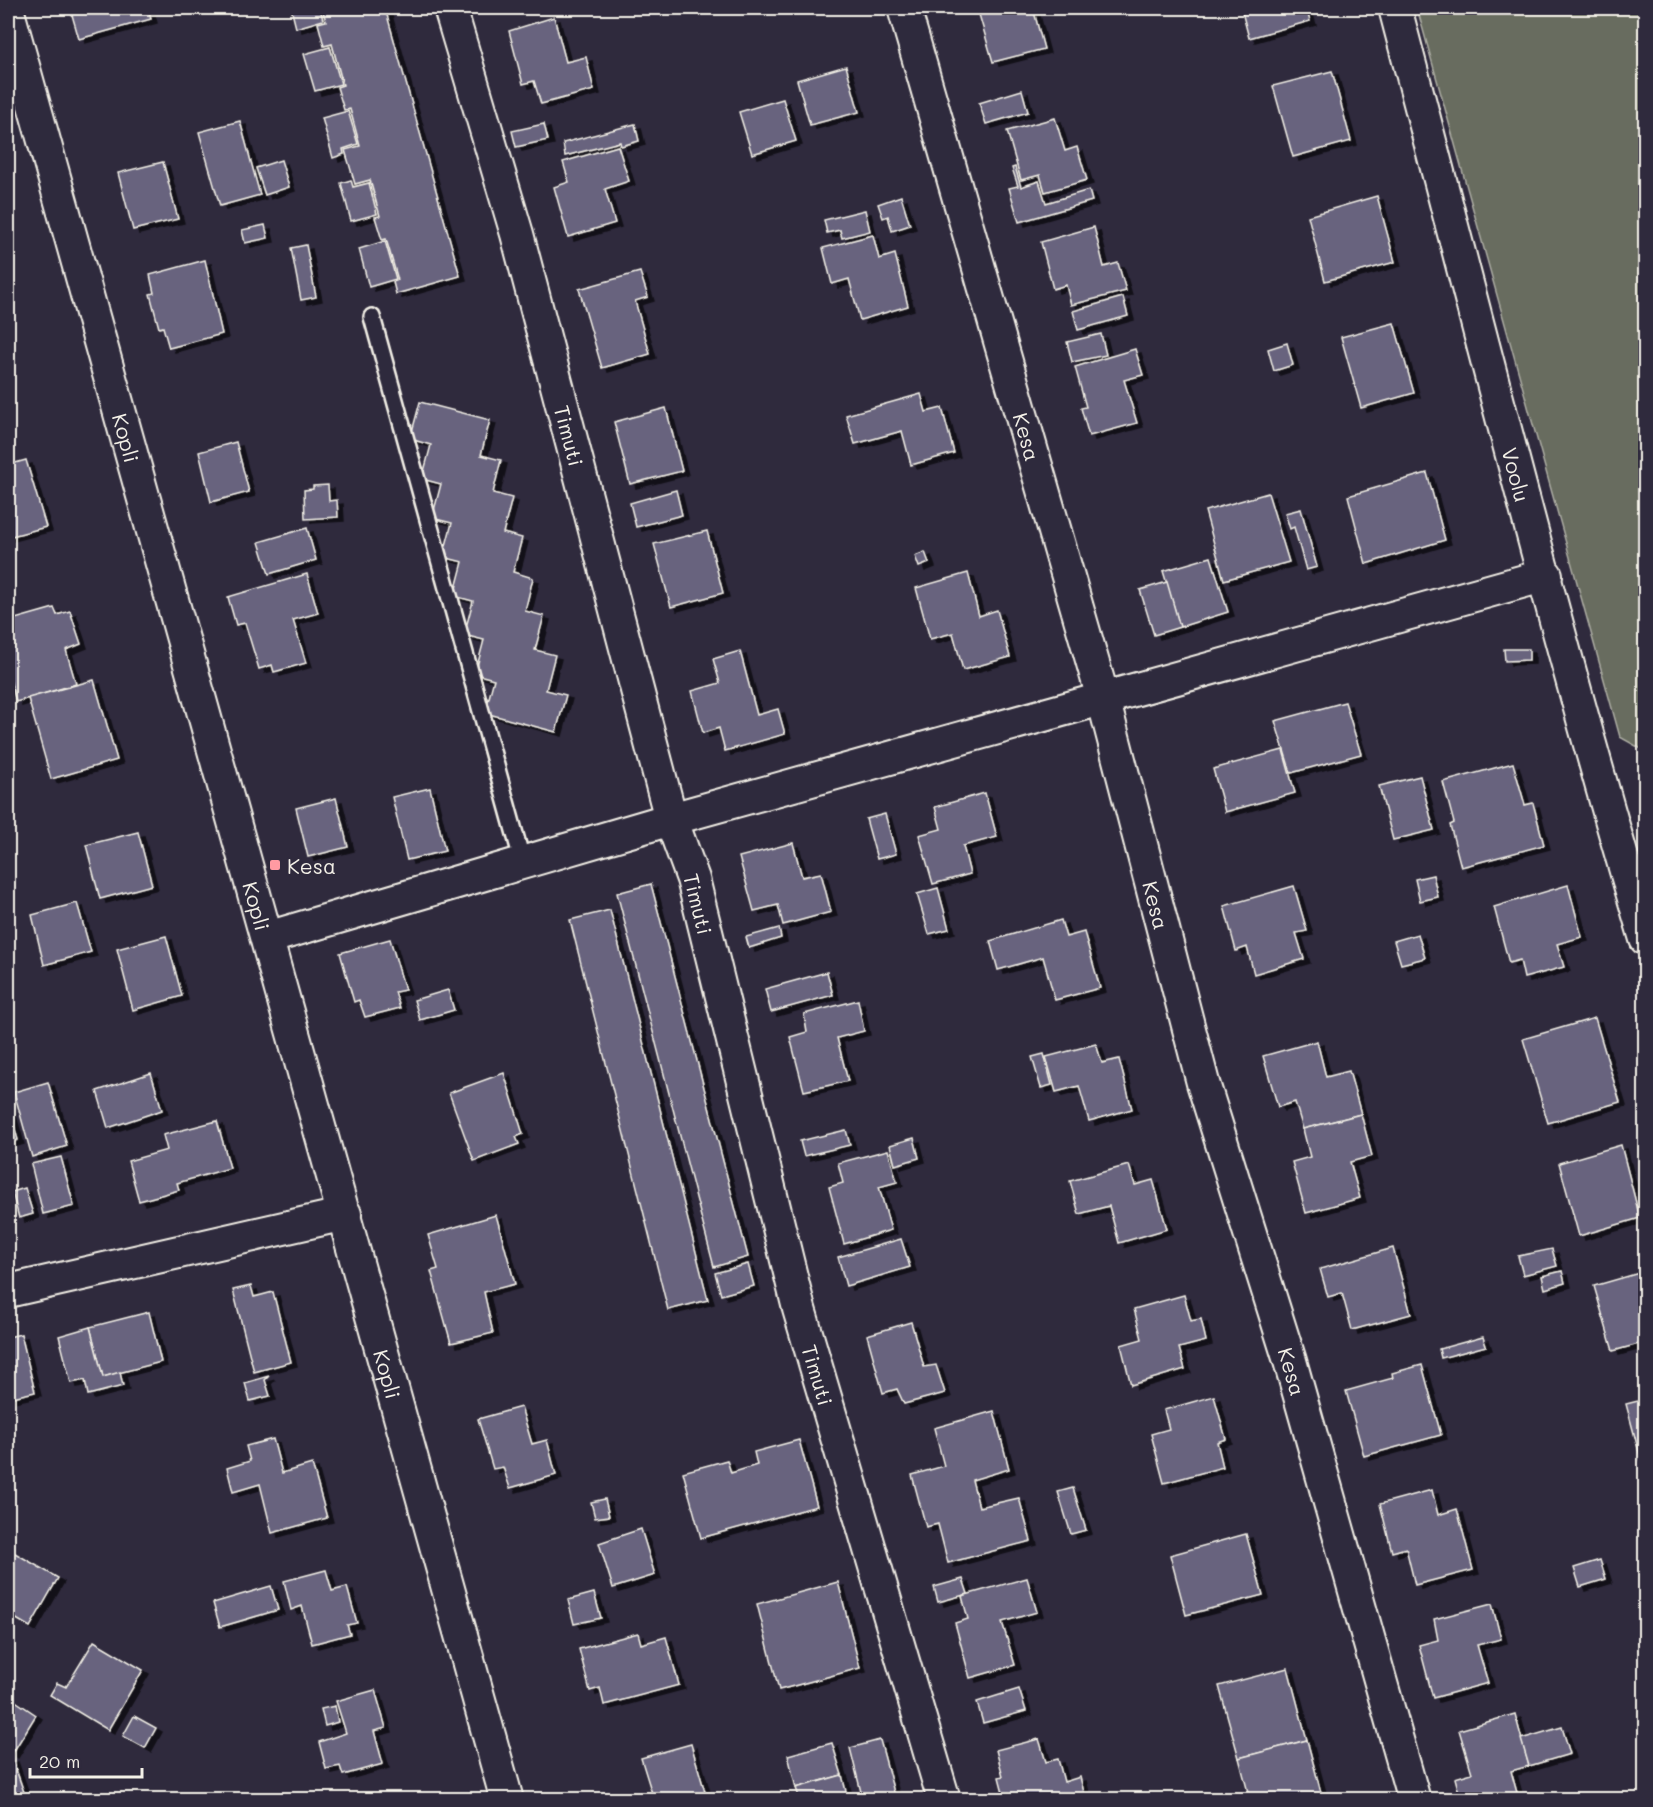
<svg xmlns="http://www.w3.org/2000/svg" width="1653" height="1807" font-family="Mali,sans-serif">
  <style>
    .green { fill: #676c5f; stroke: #aeaea4; stroke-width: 1.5 }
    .building { fill: #67647e; stroke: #f4f1e8; stroke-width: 1.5; filter: url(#shadow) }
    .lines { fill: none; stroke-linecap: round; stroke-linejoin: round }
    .service-casing { stroke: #f4f1e8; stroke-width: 20 }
    .minor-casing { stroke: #f4f1e8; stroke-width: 36 }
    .service { stroke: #2f2a3d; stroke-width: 15 }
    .minor { stroke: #2f2a3d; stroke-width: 32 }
    .poi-dot { fill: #ff9aa2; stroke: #2f2a3d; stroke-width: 2 }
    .labels { text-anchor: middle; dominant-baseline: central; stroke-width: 4.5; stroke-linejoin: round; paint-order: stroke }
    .street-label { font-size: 21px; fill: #f4f1e8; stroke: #2f2a3d }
    .poi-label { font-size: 21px; fill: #f4f1e8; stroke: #2f2a3d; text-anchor: start }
  </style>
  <defs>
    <filter id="shadow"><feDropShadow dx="6" dy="4" stdDeviation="0" flood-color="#0009"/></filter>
  </defs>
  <rect width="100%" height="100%" fill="#2f2a3d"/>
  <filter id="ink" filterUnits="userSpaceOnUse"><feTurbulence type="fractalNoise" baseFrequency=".0167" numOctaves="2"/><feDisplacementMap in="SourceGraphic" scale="12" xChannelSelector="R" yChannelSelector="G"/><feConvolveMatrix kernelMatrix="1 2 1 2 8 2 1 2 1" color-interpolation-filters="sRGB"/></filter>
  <g filter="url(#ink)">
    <path class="green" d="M1417 8H1645V751L1620 737Z"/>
    <g class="building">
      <path d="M70 8H148L151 19 79 39Z"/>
      <path d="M291 8H320L323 20 296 28Z"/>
      <path d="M322 8H385L460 276 396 294 393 282 398 280 386 239 382 240 375 217 380 216 370 180 355 184 345 150 360 146 350 109 344 110 337 87 343 85 332 44 324 46 318 23 326 21Z"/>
      <path d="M984 8H1033L1044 49 993 62 978 11Z"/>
      <path d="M1241 8H1306L1310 21 1249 38Z"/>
      <path d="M554 17 566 62 586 57 594 90 541 104 534 81 523 84 509 31Z"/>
      <path d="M330 47 341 84 315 91 304 54Z"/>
      <path d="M846 66 859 112 810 125 797 80Z"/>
      <path d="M1332 71 1351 141 1293 157 1273 86Z"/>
      <path d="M1022 90 1028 112 986 124 979 103Z"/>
      <path d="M783 99 796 141 752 154 739 112Z"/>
      <path d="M348 111 358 144 343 149 344 154 333 158 322 118Z"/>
      <path d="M1055 118 1065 151 1077 147 1087 180 1045 192 1040 175 1021 180 1007 131Z"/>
      <path d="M240 121 260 195 220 206 199 132Z"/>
      <path d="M544 124 548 140 516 147 512 131Z"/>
      <path d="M635 124 639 141 621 146 620 142 565 156 563 143Z"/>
      <path d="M618 146 629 181 605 189 615 223 568 237 554 187 569 182 563 162Z"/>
      <path d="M281 160 289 187 265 195 256 168Z"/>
      <path d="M163 162 178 219 133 230 118 173Z"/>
      <path d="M1015 167 1021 187 1039 181 1046 203 1089 190 1092 201 1019 222 1009 188 1018 186 1012 168Z"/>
      <path d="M351 180 353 187 369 183 377 214 351 221 341 183Z"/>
      <path d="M901 196 910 225 892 231 888 216 883 218 878 204Z"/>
      <path d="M1377 196 1395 262 1325 281 1308 216Z"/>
      <path d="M865 210 870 231 842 238 840 230 827 233 824 220Z"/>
      <path d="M265 225 268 238 245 243 242 230Z"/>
      <path d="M1094 227 1104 267 1118 263 1126 291 1071 305 1066 285 1053 289 1041 242Z"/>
      <path d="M873 235 879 259 895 254 908 306 860 320 849 279 832 284 823 248Z"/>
      <path d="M385 241 396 279 369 287 359 249Z"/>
      <path d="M306 245 316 297 301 300 291 248Z"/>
      <path d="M205 260 222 334 169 348 163 327 159 328 150 294 154 293 150 275Z"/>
      <path d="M640 272 648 297 635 301 650 354 602 368 579 289Z"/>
      <path d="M1123 297 1128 316 1078 330 1073 311Z"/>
      <path d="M1394 323 1414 393 1361 408 1341 337Z"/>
      <path d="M1101 334 1106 355 1072 362 1067 342Z"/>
      <path d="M1287 343 1293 365 1274 371 1268 349Z"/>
      <path d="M1135 349 1143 375 1124 380 1137 423 1089 436 1081 408 1086 407 1075 367Z"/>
      <path d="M921 394 926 412 942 408 954 453 911 465 902 431 855 444 846 415Z"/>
      <path d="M420 402 490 420 481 455 501 460 493 493 512 498 503 533 522 538 513 572 533 578 525 611 544 616 535 650 555 655 546 690 566 695 556 732 485 713 494 679 475 674 484 640 464 635 473 601 454 596 463 562 443 557 452 523 432 518 441 484 422 479 431 445 410 439Z"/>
      <path d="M666 408 682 471 630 484 614 422Z"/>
      <path d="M236 442 249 492 211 502 199 452Z"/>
      <path d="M26 460 46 527 8 537V465Z"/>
      <path d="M1427 473 1445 540 1366 564 1348 496Z"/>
      <path d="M328 485 329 501 337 500 338 517 305 519 304 490 313 489V486Z"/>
      <path d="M676 490 682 515 636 527 630 503Z"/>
      <path d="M1268 493 1289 562 1224 580 1205 511Z"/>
      <path d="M1301 509 1317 567 1306 570 1294 527 1290 529 1285 513Z"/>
      <path d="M307 528 316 560 269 574 259 542Z"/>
      <path d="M707 531 723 593 671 607 654 544Z"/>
      <path d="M925 552 929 563 919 567 915 556Z"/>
      <path d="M1211 557 1228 612 1180 627 1163 571Z"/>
      <path d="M968 573 979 616 997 610 1010 657 963 670 953 633 930 639 916 588Z"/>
      <path d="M307 574 318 613 293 620 306 663 274 672 272 665 259 669 245 623 236 625 228 597Z"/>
      <path d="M1167 582 1180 627 1154 635 1140 590Z"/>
      <path d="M54 608 57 615 70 611 81 644 66 650 76 684 16 702 8 672V621Z"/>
      <path d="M1504 649H1529V660L1505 661Z"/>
      <path d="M740 651 757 715 778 709 785 734 725 751 719 728 703 733 692 691 720 683 713 659Z"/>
      <path d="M94 680 117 760 51 779 28 698Z"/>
      <path d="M1345 702 1361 754 1291 773 1275 721Z"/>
      <path d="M1283 750 1295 793 1225 812 1213 769Z"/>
      <path d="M1513 763 1525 805 1533 803 1544 845 1461 867 1450 825 1454 823 1443 782Z"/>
      <path d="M1420 776 1434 830 1393 840 1379 786Z"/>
      <path d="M430 788 445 851 407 860 392 797Z"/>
      <path d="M985 793 997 837 963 846 970 874 933 884 919 835 941 829 935 807Z"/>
      <path d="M336 798 348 847 308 857 296 808Z"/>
      <path d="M885 814 896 854 877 859 866 819Z"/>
      <path d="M138 832 152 885 100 899 86 845Z"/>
      <path d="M793 843 802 877 821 873 831 912 783 925 778 905 754 911 739 857Z"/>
      <path d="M1433 875 1438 897 1420 901 1415 879Z"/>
      <path d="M651 884 748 1257 714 1267 617 893Z"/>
      <path d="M1568 885 1582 937 1557 944 1564 967 1524 978 1520 960 1509 963 1494 907Z"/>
      <path d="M1294 886 1307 931 1296 933 1304 959 1254 974 1247 947 1236 951 1224 906Z"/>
      <path d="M938 888 949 929 929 934 917 894Z"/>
      <path d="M77 903 91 952 44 965 32 915Z"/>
      <path d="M610 910 708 1300 668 1310 570 920Z"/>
      <path d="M1061 920 1066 937 1084 932 1100 988 1055 1000 1043 957 998 970 990 941Z"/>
      <path d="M779 928 781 938 749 948 746 937Z"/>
      <path d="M1418 934 1425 958 1401 964 1394 941Z"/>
      <path d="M166 936 182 996 133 1010 117 949Z"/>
      <path d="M390 939 405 990 395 992 400 1008 365 1017 359 1000 354 1002 340 953Z"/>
      <path d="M827 972 833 995 771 1012 765 989Z"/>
      <path d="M448 990 454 1010 420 1020 414 1000Z"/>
      <path d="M858 1000 864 1031 837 1038 848 1081 804 1091 790 1037 807 1032 804 1014Z"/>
      <path d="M1595 1018 1620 1102 1548 1123 1523 1039Z"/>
      <path d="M1317 1041 1326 1077 1349 1071 1361 1114 1303 1129 1295 1102 1278 1107 1263 1056Z"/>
      <path d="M1096 1044 1102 1063 1119 1059 1132 1109 1089 1121 1079 1086 1056 1092 1046 1057Z"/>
      <path d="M1044 1054 1052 1085 1041 1088 1032 1057Z"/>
      <path d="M151 1073 162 1110 108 1128 97 1091Z"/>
      <path d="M504 1073 523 1134 516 1137 519 1144 474 1161 449 1093Z"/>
      <path d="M48 1082 67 1146 32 1157 14 1092Z"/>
      <path d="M8 1105 18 1140 8 1143Z"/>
      <path d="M1361 1114 1372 1156 1350 1162 1360 1198 1306 1213 1292 1162 1310 1157 1303 1129Z"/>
      <path d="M217 1121 230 1168 177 1183 179 1190 139 1201 128 1161 167 1150 163 1135Z"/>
      <path d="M846 1130 850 1145 804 1156 800 1141Z"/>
      <path d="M914 1138 919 1158 895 1165 890 1145Z"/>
      <path d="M1621 1145 1640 1218 1579 1236 1559 1163Z"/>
      <path d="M888 1150 897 1182 879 1187 891 1230 844 1244 829 1187 843 1183 838 1163Z"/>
      <path d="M61 1157 74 1206 43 1214 31 1164Z"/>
      <path d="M1129 1165 1135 1185 1153 1180 1167 1229 1119 1243 1109 1206 1079 1214 1070 1181Z"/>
      <path d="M25 1188 33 1214 19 1218 12 1192Z"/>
      <path d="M496 1215 515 1284 484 1292 493 1333 451 1343 431 1271 438 1269 428 1235Z"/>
      <path d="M901 1239 910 1267 846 1286 838 1257Z"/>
      <path d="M1393 1248 1411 1314 1352 1330 1342 1293 1328 1297 1320 1269Z"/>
      <path d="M1552 1249 1557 1266 1523 1275 1518 1256Z"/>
      <path d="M748 1264 754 1286 721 1295 715 1273Z"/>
      <path d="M1562 1271 1565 1283 1545 1289 1542 1276Z"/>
      <path d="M1646 1271V1342L1613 1351 1594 1286Z"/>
      <path d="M251 1286 254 1297 273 1292 291 1362 254 1372 233 1290Z"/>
      <path d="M1184 1295 1191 1321 1201 1319 1206 1341 1179 1348 1185 1369 1131 1385 1121 1345 1142 1339 1134 1309Z"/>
      <path d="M149 1312 161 1362 103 1377 90 1327Z"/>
      <path d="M911 1322 924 1367 936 1365 945 1393 904 1404 897 1389 883 1393 867 1335Z"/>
      <path d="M90 1327 103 1377 120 1372 123 1386 88 1395 85 1380 71 1383 59 1336Z"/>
      <path d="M21 1334 35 1392 8 1398V1337Z"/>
      <path d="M1483 1337 1486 1346 1441 1358 1439 1349Z"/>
      <path d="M1422 1365 1441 1435 1364 1456 1346 1391 1393 1378 1392 1373Z"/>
      <path d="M269 1376 265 1380 270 1396 250 1401 245 1383Z"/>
      <path d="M1214 1396 1226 1439 1217 1442 1223 1467 1164 1483 1151 1434 1169 1429 1164 1410Z"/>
      <path d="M1646 1399V1478L1626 1404Z"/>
      <path d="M521 1407 532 1444 547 1440 556 1475 510 1488 503 1467 493 1469 478 1419Z"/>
      <path d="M994 1411 1009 1469 972 1480 979 1507 1019 1498 1031 1541 948 1563 938 1524 926 1527 912 1475 944 1466 934 1428Z"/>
      <path d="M273 1439 282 1473 312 1464 327 1518 272 1533 260 1484 233 1492 227 1468 250 1461 246 1446Z"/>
      <path d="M799 1440 817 1506 701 1538 683 1472 727 1460 731 1473 757 1465 754 1452Z"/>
      <path d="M1073 1488 1086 1530 1071 1534 1058 1492Z"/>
      <path d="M1432 1490 1438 1515 1457 1509 1473 1570 1415 1585 1406 1548 1392 1552 1380 1504Z"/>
      <path d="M605 1499 609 1516 595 1518 591 1502Z"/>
      <path d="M641 1529 655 1575 613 1588 599 1543Z"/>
      <path d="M1246 1534 1263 1595 1186 1615 1170 1555Z"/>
      <path d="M8 1549 58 1578 30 1627 8 1614Z"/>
      <path d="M1600 1560 1606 1579 1580 1587 1574 1568Z"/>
      <path d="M326 1570 332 1591 347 1587 357 1623 347 1625 350 1634 312 1644 302 1606 291 1610 284 1581Z"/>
      <path d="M1027 1578 1037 1612 1002 1622 1015 1665 970 1678 955 1623 968 1619 962 1596Z"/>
      <path d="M963 1579 968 1594 938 1602 934 1587Z"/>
      <path d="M838 1582 860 1668 779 1690 757 1604Z"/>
      <path d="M271 1586 278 1610 220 1627 213 1603Z"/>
      <path d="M594 1593 601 1618 574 1624 568 1600Z"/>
      <path d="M1492 1604 1501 1639 1477 1645 1488 1683 1433 1698 1419 1645 1438 1640 1434 1619Z"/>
      <path d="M638 1633 641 1644 666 1637 679 1685 604 1705 600 1688 590 1691 579 1649Z"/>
      <path d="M94 1641 143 1670 108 1730 50 1695 57 1683 66 1687Z"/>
      <path d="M1288 1668 1307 1740 1239 1758 1219 1686Z"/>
      <path d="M1019 1689 1026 1711 983 1723 977 1702Z"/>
      <path d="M375 1690 386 1728 374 1731 383 1764 343 1775 340 1766 326 1769 319 1742 346 1733 336 1701Z"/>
      <path d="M8 1696 36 1715 12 1754 8 1751Z"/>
      <path d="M335 1706 338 1722 325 1726 321 1709Z"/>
      <path d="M1515 1714 1529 1766 1511 1771 1519 1800H1461L1455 1778 1472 1773 1459 1730Z"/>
      <path d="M134 1716 156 1728 145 1748 123 1736Z"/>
      <path d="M1562 1727 1570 1754 1529 1766 1521 1739Z"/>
      <path d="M1039 1739 1046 1762 1058 1759 1064 1782 1080 1777 1086 1800H1005L999 1777 1003 1776 996 1750Z"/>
      <path d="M880 1740 896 1800H863L850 1748Z"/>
      <path d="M1307 1740 1323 1800H1250L1239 1758Z"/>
      <path d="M832 1743 842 1775 796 1788 788 1755Z"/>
      <path d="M691 1744 705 1792 679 1800H654L641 1758Z"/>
      <path d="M12 1758 26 1798 23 1800H8V1760Z"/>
      <path d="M842 1775 848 1800H800L796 1788Z"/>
    </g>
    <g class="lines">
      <g class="service-casing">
        <path id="service" d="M372 317 523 863"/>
      </g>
      <g class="minor-casing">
        <g id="minor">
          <path id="s1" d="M450 8 517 234 671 819 693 879 799 1309 944 1800"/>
          <path id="s2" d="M904 8 1103 698 1203 1083 1290 1361 1414 1800"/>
          <path id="s3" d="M1395 8C1477 318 1554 630 1646 939"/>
          <path id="s4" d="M8 12 507 1800"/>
          <path d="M267 938 671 819 1546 575"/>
          <path d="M8 1291 345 1214"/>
        </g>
      </g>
      <use href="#service" class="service"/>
      <use href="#minor" class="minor"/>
    </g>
  </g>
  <rect class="poi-dot" x="269" y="859" width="12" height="12" rx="3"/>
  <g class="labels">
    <g class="street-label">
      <text stroke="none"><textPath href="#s1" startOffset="444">Timuti</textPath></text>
      <text stroke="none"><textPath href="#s2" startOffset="446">Kesa</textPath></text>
      <text stroke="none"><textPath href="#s4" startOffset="442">Kopli</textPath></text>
      <text stroke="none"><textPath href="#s3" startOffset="482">Voolu</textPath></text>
      <text stroke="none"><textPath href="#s1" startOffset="930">Timuti</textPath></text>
      <text stroke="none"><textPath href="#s2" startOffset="932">Kesa</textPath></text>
      <text stroke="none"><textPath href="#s4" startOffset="928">Kopli</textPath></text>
      <text stroke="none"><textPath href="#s2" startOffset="1418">Kesa</textPath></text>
      <text stroke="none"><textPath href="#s4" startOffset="1414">Kopli</textPath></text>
      <text stroke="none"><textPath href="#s1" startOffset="1416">Timuti</textPath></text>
    </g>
    <g class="poi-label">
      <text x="287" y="865">Kesa</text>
    </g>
  </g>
  <rect width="1653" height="1807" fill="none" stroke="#2f2a3d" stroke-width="30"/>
  <rect x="15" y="15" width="1623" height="1777" fill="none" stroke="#f4f1e8" stroke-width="2" filter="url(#ink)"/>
  <path d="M30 1768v9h112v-9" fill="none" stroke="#f4f1e8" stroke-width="3"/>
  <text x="39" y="1768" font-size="18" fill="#f4f1e8" stroke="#2f2a3d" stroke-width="4.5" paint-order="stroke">20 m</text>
</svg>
